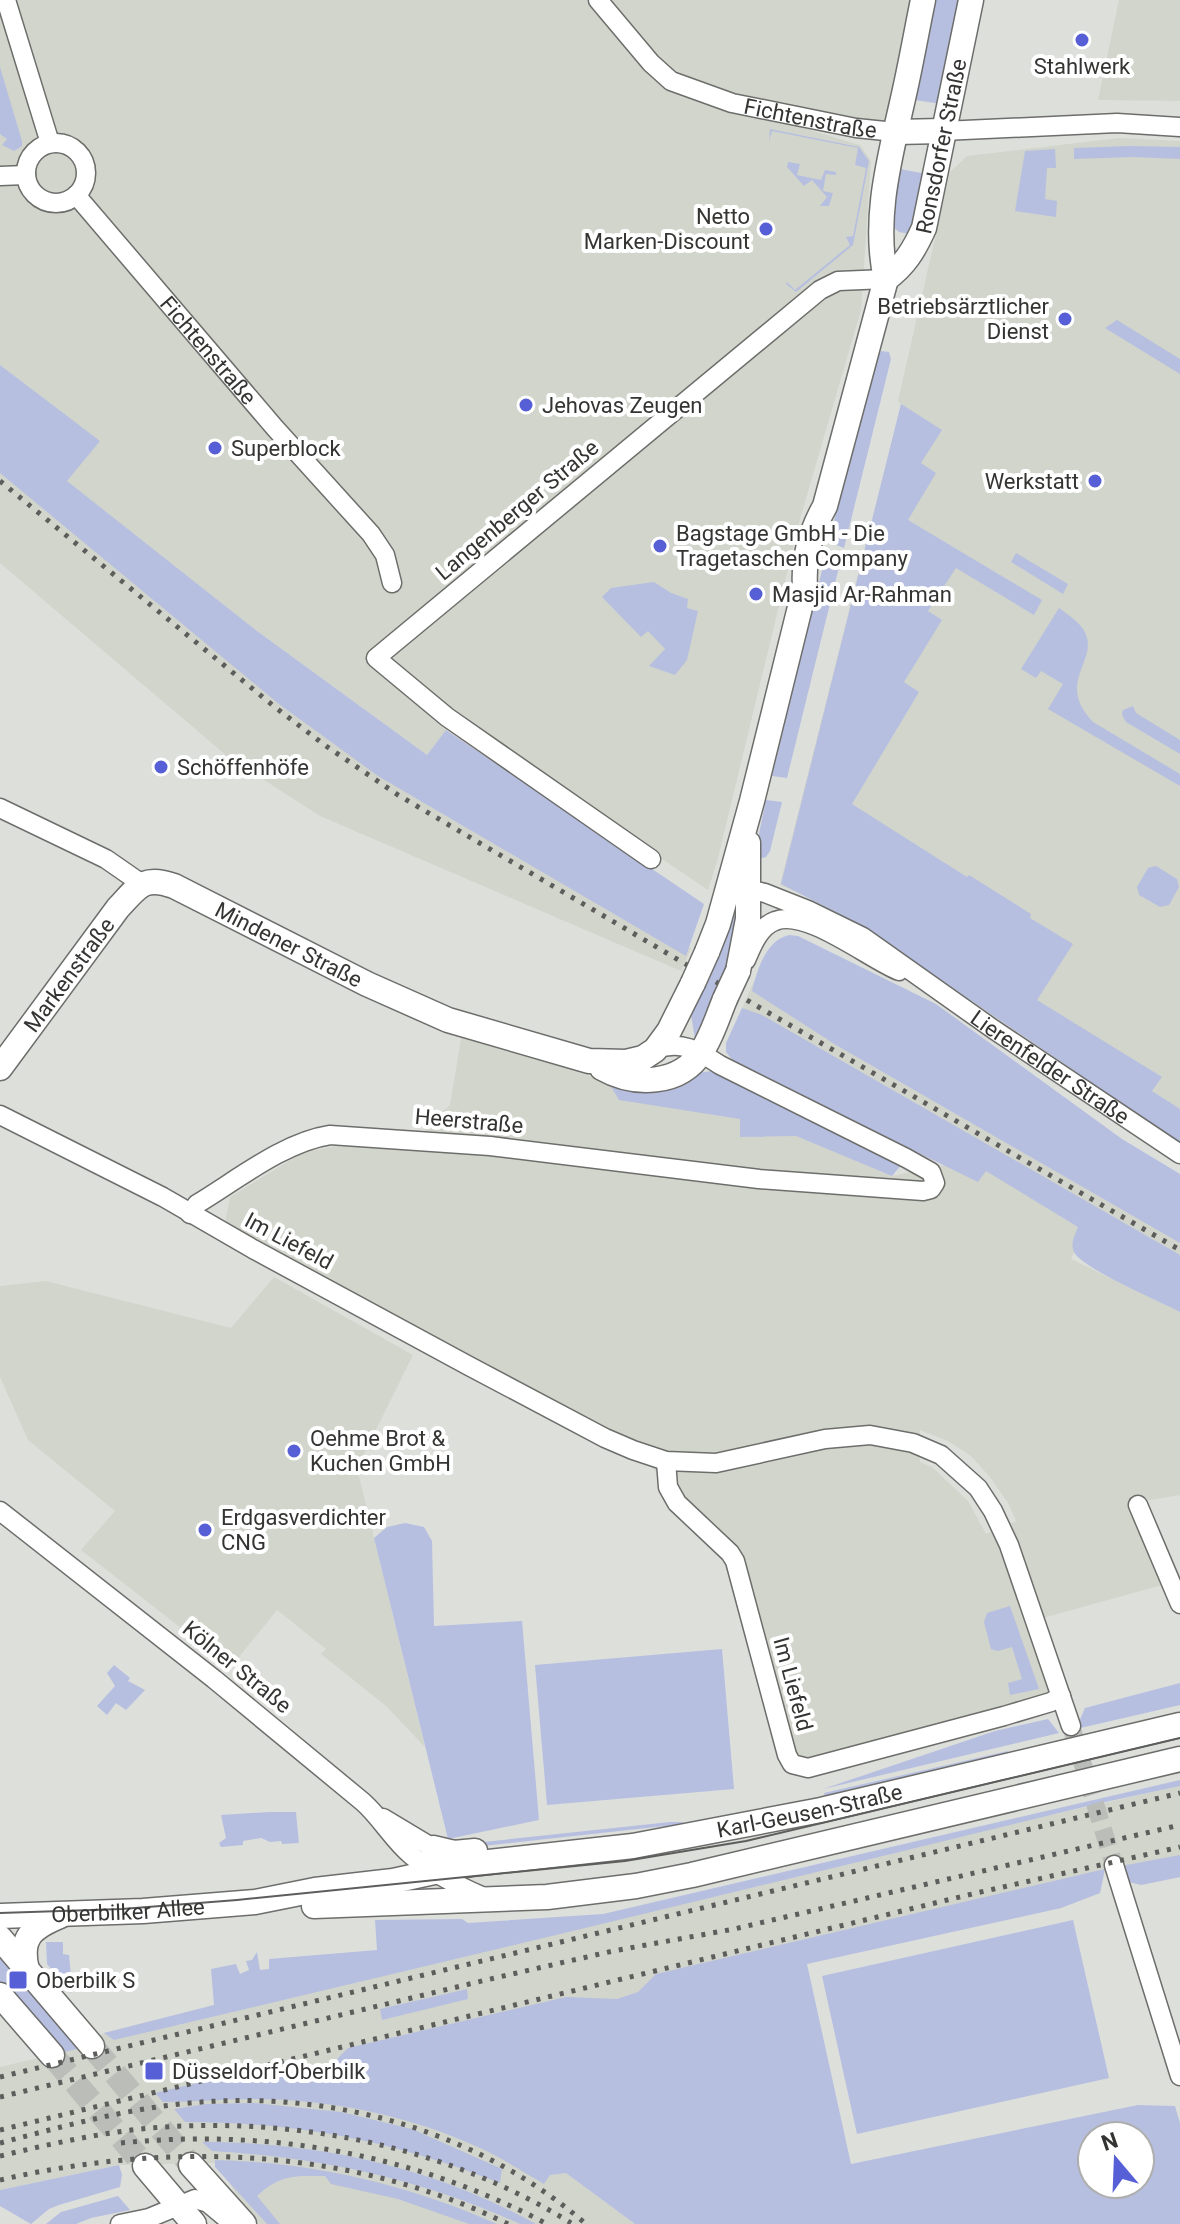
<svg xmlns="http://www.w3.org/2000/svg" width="1180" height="2224" font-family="Roboto,sans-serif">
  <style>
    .built { fill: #d1d5cb; fill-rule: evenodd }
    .green { fill: #b7bfe1; fill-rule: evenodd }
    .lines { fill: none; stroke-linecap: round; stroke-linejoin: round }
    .minor-tunnel { stroke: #bbbdb9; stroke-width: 18; stroke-dasharray: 18 9; stroke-linecap: butt }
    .major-tunnel { stroke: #bbbdb9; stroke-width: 24; stroke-dasharray: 24 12; stroke-linecap: butt }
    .minor-casing { stroke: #6d6e6b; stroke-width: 21 }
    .major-casing { stroke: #6d6e6b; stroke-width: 27 }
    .minor { stroke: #fff; stroke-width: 18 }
    .major { stroke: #fff; stroke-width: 24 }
    .tram { stroke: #5d5d5c; stroke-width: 2 }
    .rail { stroke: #5d5d5c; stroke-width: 5; stroke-dasharray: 4 8; stroke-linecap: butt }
    .major-bridge-casing { stroke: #6d6e6b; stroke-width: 27; stroke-linecap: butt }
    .major-bridge { stroke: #fff; stroke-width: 24 }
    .poi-dot { fill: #565fd6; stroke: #fff; stroke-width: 3 }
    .labels { text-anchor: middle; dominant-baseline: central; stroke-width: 8; stroke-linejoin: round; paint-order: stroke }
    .poi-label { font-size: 22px; fill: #343433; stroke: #fff; text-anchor: start }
    .street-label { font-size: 22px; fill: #343433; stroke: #fff }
  </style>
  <rect width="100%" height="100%" fill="#dddfdb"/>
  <g class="built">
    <path d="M0 0H594L669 88 860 145 871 161 861 310 800 519 717 862 708 890 467 727 446 730 427 755 257 631 66 481 99 441 0 365Z"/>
    <path d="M607 0H911L885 123 714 90 673 76Z"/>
    <path d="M1119 0H1180V101L1098 100Z"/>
    <path d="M1119 138 1180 141V1145L1052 1063 938 974 861 919 780 885 901 404 898 401 950 172 967 156Z"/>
    <path d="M0 467 659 937 691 948 681 971 320 816 227 756 0 563Z"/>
    <path d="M754 981 1180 1235V1274L742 1008Z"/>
    <path d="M462 1033 609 1083 741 1118 770 1136H796L892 1176 945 1165 956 1147 1085 1225 1071 1259 1180 1312V1495L1133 1503 1166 1574 1162 1585 1043 1618 1059 1694 818 1763 794 1762 737 1561 634 1448 381 1313 225 1223 230 1197 302 1153 336 1146 424 1150 425 1128 450 1105ZM920 1430 948 1441 971 1456 990 1477 1008 1503 1016 1521 986 1534 968 1501 932 1467 920 1462Z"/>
    <path d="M274 1277 413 1355 357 1468 425 1747 386 1706 321 1654 326 1649 277 1610 231 1667 81 1550 115 1511 28 1440 0 1377V1286L46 1281 231 1328Z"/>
    <path d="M1180 1786V1877L1141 1885 1129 1882 1121 1866 1105 1869 1100 1893 1061 1908 806 1963 294 2080 566 2173 635 2224H260L236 2196 229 2180 214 2163 119 2165 0 2190V2067L85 2047 104 2033 319 1979Z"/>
  </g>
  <g class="green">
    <path d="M933 0H961L941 104 915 100Z"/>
    <path d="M0 67 22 141V146L14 151 2 145 7 139 0 134Z"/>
    <path d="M770 129 859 147 869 161 853 245 796 292 786 284 787 282 795 290 850 245 846 237 853 236 866 168 855 165 858 148 772 131 769 141Z"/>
    <path d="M1130 146 1180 147V159L1133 157 1074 159V148Z"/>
    <path d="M1055 149 1056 168H1047L1045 199 1057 201 1056 217 1015 211 1025 151Z"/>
    <path d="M788 162 800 164 797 175 821 180 825 170 836 172V175L826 174 823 191 833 193 829 206H820L827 197 812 180 804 186 787 167Z"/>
    <path d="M900 169 927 174 910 234 899 232 892 226Z"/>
    <path d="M1117 320 1180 359V374L1105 328Z"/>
    <path d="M881 351 889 352 891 359 844 548 829 542 856 427 874 366Z"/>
    <path d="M0 365 100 441 67 481 257 631 427 755 446 730 704 904 686 956 378 776 279 704 0 473Z"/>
    <path d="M901 404 942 430 921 463 936 473 908 520 1042 600 1034 615 956 568 928 611 942 620 904 682 919 692 852 804 967 877 969 875 1031 914 1030 918 1073 944 1037 1000 1162 1077 1152 1091 1180 1109V1143L859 924 781 884Z"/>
    <path d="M1016 553 1068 584 1063 594 1011 562Z"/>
    <path d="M830 560 840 563 787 778 772 776 824 562Z"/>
    <path d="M654 582 671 593 688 599 687 608 698 611 687 660 675 675 649 666 665 649 648 631 641 637 602 597 611 588Z"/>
    <path d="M1059 608C1067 614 1078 621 1083 629 1103 660 1053 680 1093 722L1180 774V786L1048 709 1063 684 1041 671 1036 678 1021 669Z"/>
    <path d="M1133 706 1136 713 1180 740V754L1126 722 1122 715 1123 710Z"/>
    <path d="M766 800 782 802 770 851 766 857 757 859 756 848Z"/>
    <path d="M1156 866 1177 879 1179 887 1169 905 1160 907 1139 895 1137 887 1148 868Z"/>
    <path d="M737 915V948L698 1039H695L691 1015 731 917Z"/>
    <path d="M789 935 798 936 936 1004 1122 1139 1180 1174V1243L836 1045 752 991C757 970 766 940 789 935Z"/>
    <path d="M742 1008 762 1015 1180 1255V1312C1159 1301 1083 1269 1074 1252 1070 1243 1075 1235 1078 1227L986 1171 978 1182 735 1063 726 1052V1043Z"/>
    <path d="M713 1071 902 1164 892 1176 796 1136 740 1137V1119L619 1100 609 1083Z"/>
    <path d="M405 1523 424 1527 432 1541 434 1626 522 1621 539 1820 448 1839 374 1538 387 1527Z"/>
    <path d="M1010 1606 1039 1689 1010 1695 1008 1683 1022 1679 1012 1647 998 1651 991 1649 984 1622 987 1613Z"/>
    <path d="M722 1649 734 1789 547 1805 535 1665Z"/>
    <path d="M114 1665 130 1678 128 1681 145 1690 126 1710 116 1703 107 1715 97 1706 115 1686 107 1673Z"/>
    <path d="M1180 1683V1705L1076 1729 1085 1708Z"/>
    <path d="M1048 1719 1059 1733 823 1789 995 1731Z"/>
    <path d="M1008 1751V1754L825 1797 824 1793Z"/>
    <path d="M1180 1780V1786L1096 1804C769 1884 442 1963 114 2040L104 2033 214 2005 211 1969 236 1964 240 1974 249 1970 246 1961 252 1960 257 1952 260 1970 269 1969V1959L377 1950 375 1920 462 1919 468 1923 603 1914Z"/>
    <path d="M269 1812H296L299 1843 282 1844 281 1841 270 1842 261 1838 243 1841V1845L221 1847 219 1843 226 1838 221 1815Z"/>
    <path d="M670 1822H683V1824L474 1847V1843Z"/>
    <path d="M1180 1855V1877L1141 1885 1129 1882 1121 1866Z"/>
    <path d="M1105 1869 1100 1893 1061 1908 807 1964 851 2164 1138 2105 1175 2106 1180 2123V2224H635L566 2173 550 2175 544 2184C523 2172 502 2158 480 2148 411 2116 330 2099 254 2099 224 2099 193 2102 163 2102L155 2093 240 2073 246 2082 333 2063 348 2048 566 1997 617 1999 638 1992 656 1974ZM1092 2136H1140V2184H1092Z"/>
    <path d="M1073 1920 1109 2078 857 2134 822 1976Z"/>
    <path d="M46 1942H63V1954L69 1955 71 1976 77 1977 71 1993 47 1964Z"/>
    <path d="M0 1948 85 2047 61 2053 0 1985Z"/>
    <path d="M467 1989 468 1999 382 2020 380 2009Z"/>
    <path d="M254 2103 341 2112 412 2129 502 2169 500 2183C393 2141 300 2122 185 2122L174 2109 206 2104Z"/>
    <path d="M202 2142C319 2142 433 2167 536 2224H520C423 2179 319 2157 212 2151Z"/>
    <path d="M215 2160C312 2162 408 2184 497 2224H469L398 2199 331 2184 325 2176C294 2176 281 2174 257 2196L280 2224H267L215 2167Z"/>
    <path d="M119 2165 122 2175 120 2187 59 2205 49 2209 31 2224 0 2206V2190Z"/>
    <path d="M118 2196 130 2210 91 2218 76 2224H46L61 2212Z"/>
  </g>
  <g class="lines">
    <path class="minor-tunnel" d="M1071 1726 1114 1865"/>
    <g class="major-tunnel">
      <path d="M92 2046 191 2165"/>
      <path d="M52 2055 145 2166"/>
    </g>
    <g class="minor-casing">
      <g id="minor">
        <path d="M6 0 50 143"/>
        <path id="s1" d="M598 0 651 63 671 81 732 103 856 128 895 132"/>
        <path d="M943 131 1117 123 1180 127"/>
        <circle cx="56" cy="173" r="30"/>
        <path d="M0 176 26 175"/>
        <path id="s2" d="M76 195 275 428 371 534 385 555 392 583"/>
        <path d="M0 808 106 859 142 884"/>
        <path d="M651 859 447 717 376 658 820 290 838 281 886 279"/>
        <path id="s3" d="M737 887 765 893 808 910 863 937 993 1029 1180 1154"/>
        <path d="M746 960C752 946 759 927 775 921 806 908 869 959 899 971"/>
        <path d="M0 1115 163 1197 253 1249 469 1366 605 1438 633 1450 666 1461 716 1463 825 1439 870 1435 913 1443 941 1455 978 1488 993 1511 1009 1545 1071 1726"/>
        <path d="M190 1214 197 1204C237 1180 284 1142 330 1135L490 1146 759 1179 923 1191 931 1189 935 1183 931 1172 906 1158 720 1065C699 1051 680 1039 655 1050"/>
        <path d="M666 1461 668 1487 677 1503 730 1553 735 1561 787 1755 792 1764 808 1768 1004 1716 1051 1702 1061 1696"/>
        <path d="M1138 1505 1180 1604"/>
        <path d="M0 1511 214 1679 363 1802C381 1818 393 1840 411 1855 432 1873 458 1886 484 1897"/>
        <path d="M383 1818 433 1848"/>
        <path d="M1114 1865 1180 2076"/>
        <path d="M120 2224 149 2218 195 2199 208 2203 226 2218"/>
      </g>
    </g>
    <g class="major-casing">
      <g id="major">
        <path d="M895 132 943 131"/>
        <path id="s4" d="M886 279C905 265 914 250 924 228L971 0"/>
        <path d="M707 952 718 924 752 801 805 587C803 558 811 531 825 506L886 279C873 220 889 161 902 103 910 69 916 34 923 0"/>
        <path d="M738 971 748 919V843"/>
        <path id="s5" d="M0 1068 118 908C138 887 143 875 174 886L367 984 448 1020 589 1061 626 1062 643 1058 655 1050 669 1031 693 983"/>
        <path d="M602 1068C634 1086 680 1086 702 1051 712 1036 718 1016 725 999"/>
        <path d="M433 1848 454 1853 475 1851"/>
        <path d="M314 1906 547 1897 636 1886 692 1875 1180 1759"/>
        <path id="s6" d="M0 1916 143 1911 255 1902 315 1890 393 1881 471 1864 633 1846 821 1810 1180 1725"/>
        <path d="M0 1938 92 2046"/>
        <path d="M27 1970C19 1938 31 1928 60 1916"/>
        <path d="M0 1995 52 2055"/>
        <path d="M191 2165 244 2224"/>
        <path d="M145 2166 194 2224"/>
      </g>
    </g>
    <use href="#minor" class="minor"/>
    <use href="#major" class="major"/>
    <path class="tram" d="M0 1913 122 1909 237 1900 625 1861 746 1841 1180 1738"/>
    <g class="rail">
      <path d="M0 481 276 708 326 746 398 795 762 1009 1180 1250"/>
      <path d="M0 2077 1180 1793"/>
      <path d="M0 2097 486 1980 613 1951 734 1929 1180 1825"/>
      <path d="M0 2130 972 1894 1180 1847"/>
      <path d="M0 2143C57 2128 114 2112 172 2105 319 2086 474 2127 586 2224"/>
      <path d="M121 2143C269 2128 415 2154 547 2224"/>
      <path d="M0 2156C50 2144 99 2133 150 2128 295 2116 447 2146 571 2223"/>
      <path d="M0 2180C169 2141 350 2147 508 2224"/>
    </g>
    <g class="major-bridge-casing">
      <g id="major-bridge">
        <path d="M693 983 707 952"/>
        <path d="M725 999 738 971"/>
      </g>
    </g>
    <use href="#major-bridge" class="major-bridge"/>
  </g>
  <g class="poi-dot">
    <circle cx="1082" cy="40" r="8"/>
    <circle cx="766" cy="229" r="8"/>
    <circle cx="1065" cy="319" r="8"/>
    <circle cx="526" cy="405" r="8"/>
    <circle cx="215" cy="448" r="8"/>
    <circle cx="1095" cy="481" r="8"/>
    <circle cx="660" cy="546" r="8"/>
    <circle cx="756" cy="594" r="8"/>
    <circle cx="161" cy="767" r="8"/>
    <circle cx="294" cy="1451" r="8"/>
    <circle cx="205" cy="1530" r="8"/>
    <rect x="8" y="1970" width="20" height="20" rx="4"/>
    <rect x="144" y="2061" width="20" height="20" rx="4"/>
  </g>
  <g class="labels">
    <g class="poi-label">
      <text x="1082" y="66" text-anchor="middle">Stahlwerk</text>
      <text x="750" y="216" text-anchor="end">Netto<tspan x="750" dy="25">Marken-Discount</tspan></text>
      <text x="1049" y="306" text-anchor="end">Betriebsärztlicher<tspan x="1049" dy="25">Dienst</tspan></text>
      <text x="542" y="405">Jehovas Zeugen</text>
      <text x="231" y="448">Superblock</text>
      <text x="1079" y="481" text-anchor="end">Werkstatt</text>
      <text x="676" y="533">Bagstage GmbH - Die<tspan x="676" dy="25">Tragetaschen Company</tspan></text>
      <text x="772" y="594">Masjid Ar-Rahman</text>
      <text x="177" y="767">Schöffenhöfe</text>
      <text x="310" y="1438">Oehme Brot &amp;<tspan x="310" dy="25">Kuchen GmbH</tspan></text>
      <text x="221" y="1517">Erdgasverdichter<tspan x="221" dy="25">CNG</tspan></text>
      <text x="36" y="1980">Oberbilk S</text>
      <text x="172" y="2071">Düsseldorf-Oberbilk</text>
    </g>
    <g class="street-label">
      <text stroke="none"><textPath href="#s1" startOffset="254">Fichtenstraße</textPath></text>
      <text stroke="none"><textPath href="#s4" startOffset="148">Ronsdorfer Straße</textPath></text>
      <text stroke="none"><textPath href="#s2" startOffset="204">Fichtenstraße</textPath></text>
      <text transform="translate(517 510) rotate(-40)">Langenberger Straße</text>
      <text stroke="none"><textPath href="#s5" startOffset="394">Mindener Straße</textPath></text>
      <text stroke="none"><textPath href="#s5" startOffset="116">Markenstraße</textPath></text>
      <text stroke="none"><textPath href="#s3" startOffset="364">Lierenfelder Straße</textPath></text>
      <text transform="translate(469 1121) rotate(5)">Heerstraße</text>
      <text transform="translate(289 1241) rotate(28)">Im Liefeld</text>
      <text transform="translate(237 1667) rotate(39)">Kölner Straße</text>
      <text transform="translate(793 1684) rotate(75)">Im Liefeld</text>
      <text stroke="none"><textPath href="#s6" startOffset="818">Karl-Geusen-Straße</textPath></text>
      <text stroke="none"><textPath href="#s6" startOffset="128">Oberbilker Allee</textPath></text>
    </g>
  </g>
  <g transform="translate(1116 2160) rotate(341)"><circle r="38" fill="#ffffff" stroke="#aeaead" stroke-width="2"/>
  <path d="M0-6L14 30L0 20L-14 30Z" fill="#565fd6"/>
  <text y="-12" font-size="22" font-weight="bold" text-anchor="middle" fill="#343433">N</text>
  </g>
</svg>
